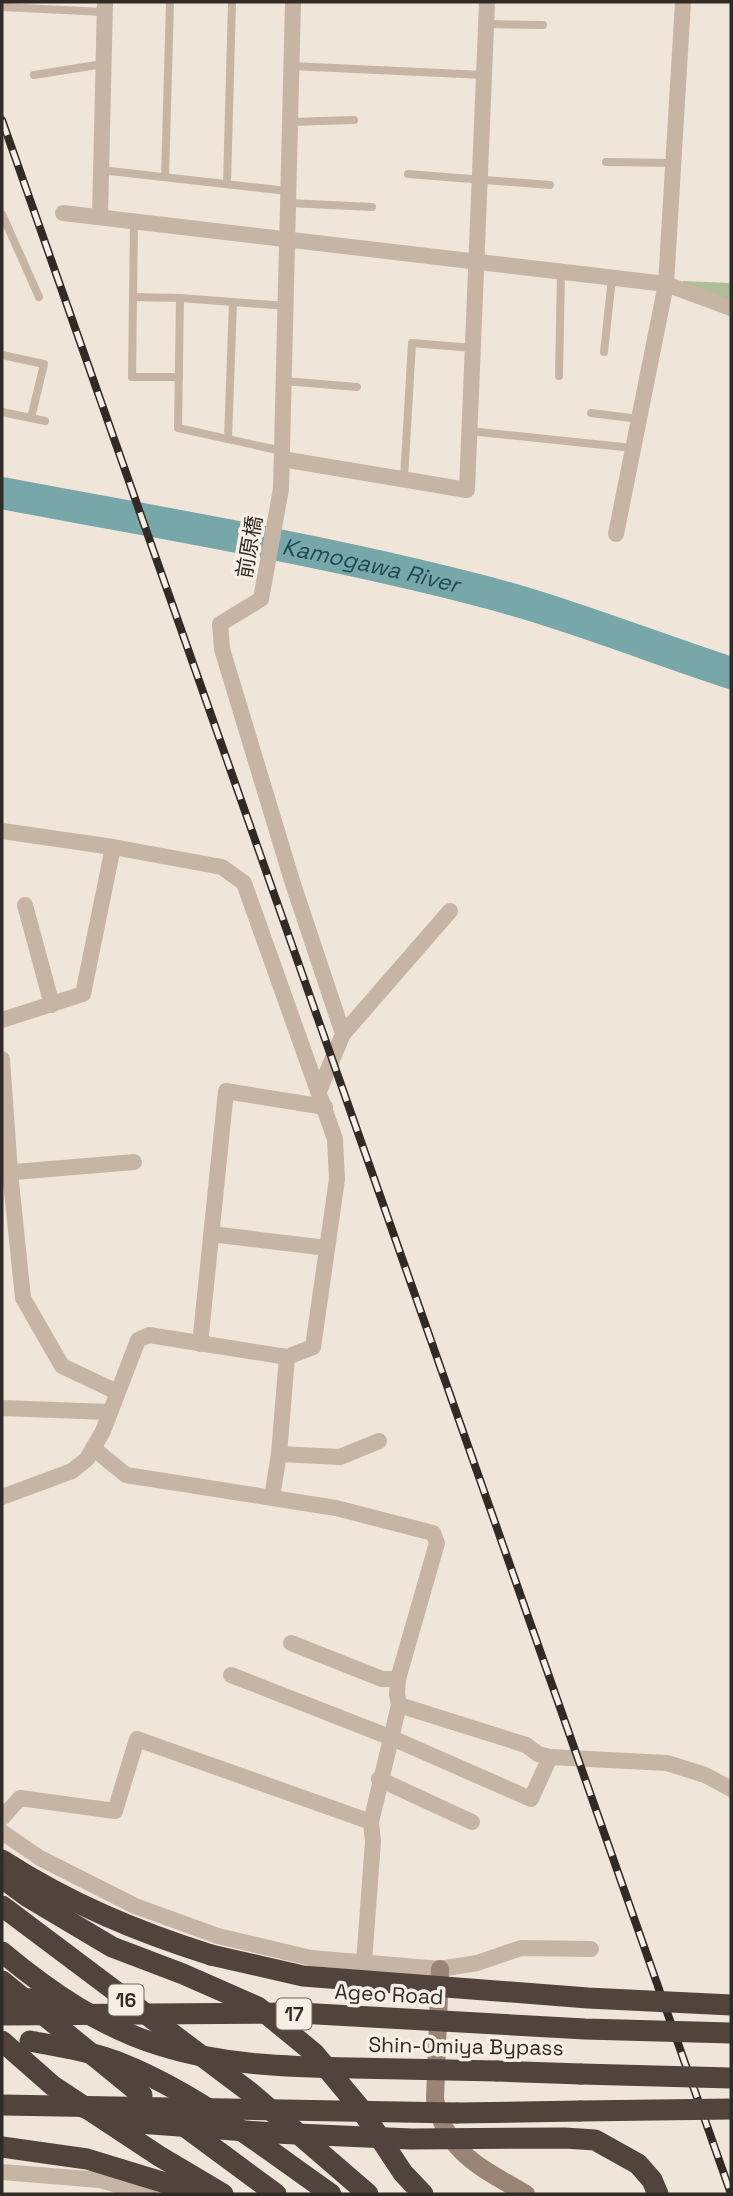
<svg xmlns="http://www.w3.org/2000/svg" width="733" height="2196" font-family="'Space Grotesk','Noto Sans JP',sans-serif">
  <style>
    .green { fill: #b0bd99 }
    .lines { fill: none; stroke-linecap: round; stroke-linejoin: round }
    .river { stroke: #78a7aa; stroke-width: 32 }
    .lane { stroke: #c6b5a5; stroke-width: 8 }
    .street { stroke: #c6b5a5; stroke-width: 16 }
    .secondary { stroke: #998476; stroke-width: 18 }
    .highway { stroke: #52443d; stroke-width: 21 }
    .rail-casing { stroke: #322a25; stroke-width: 8 }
    .rail { stroke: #f7efe3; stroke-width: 5; stroke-dasharray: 16; stroke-linecap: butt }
    .highway-bridge { stroke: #52443d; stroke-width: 21 }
    .labels { text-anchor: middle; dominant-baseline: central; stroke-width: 7; stroke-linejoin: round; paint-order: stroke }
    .shield { fill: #f7efe3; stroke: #6d655e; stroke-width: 2 }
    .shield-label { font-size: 19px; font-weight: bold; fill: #322a25 }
    .street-label { font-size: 21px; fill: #322a25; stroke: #f7efe3 }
    .water-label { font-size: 23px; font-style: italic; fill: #1e4c51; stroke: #f7efe3 }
  </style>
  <rect width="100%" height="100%" fill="#efe5d8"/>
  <path class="green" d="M683 281 731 283V303L682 286Z"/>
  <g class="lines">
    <path class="river" id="s1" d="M2 493C160 523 319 549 474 589 561 611 646 645 731 673"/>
    <g class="lane">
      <path d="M2 7 104 12"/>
      <path d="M486 24 543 25"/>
      <path d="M291 66 484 75"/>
      <path d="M34 75 103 64"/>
      <path d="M290 122 354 120"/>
      <path d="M606 162 673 163"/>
      <path d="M101 170 288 191"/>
      <path d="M408 174 550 185"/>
      <path d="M165 177 170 2"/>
      <path d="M227 184 232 2"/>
      <path d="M288 203 372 207"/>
      <path d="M2 214 39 297"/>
      <path d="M134 221 132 377H179"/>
      <path d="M133 297 180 298"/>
      <path d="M604 352 612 278"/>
      <path d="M2 355 44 364 31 418"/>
      <path d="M559 376 561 271"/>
      <path d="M284 381 357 387"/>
      <path d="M2 412 45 421"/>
      <path d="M591 413 639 419"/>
      <path d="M469 431 633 448"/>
      <path d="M228 439 233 302"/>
      <path d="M282 451 178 428 180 298 286 306"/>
      <path d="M404 479 412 343 473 348"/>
    </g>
    <g class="street">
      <path d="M293 2 281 489 261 599 220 624 222 649 293 884 343 1034 319 1091"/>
      <path d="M63 213 666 284 731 308"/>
      <path d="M100 217 105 2"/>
      <path d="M282 459 467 490 487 2"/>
      <path d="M616 534 666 284 683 2"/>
      <path d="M2 831 113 847 222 867 244 883 335 1139 337 1179 313 1347 287 1357 149 1335 138 1340 103 1431 87 1459 72 1471 2 1497"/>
      <path d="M25 905 52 1005"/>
      <path d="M2 1020 83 994 113 847"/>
      <path d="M343 1034 450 911"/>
      <path d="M2 1059 10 1172 23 1298 62 1366 117 1392"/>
      <path d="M2 1173 134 1162"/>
      <path d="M211 1234 327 1248"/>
      <path d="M200 1344 226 1091 325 1107"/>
      <path d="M2 1408 109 1412"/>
      <path d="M93 1448 126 1475 336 1508 433 1533 437 1543 398 1679 397 1694 399 1705 371 1822 373 1842 364 1962"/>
      <path d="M279 1454 340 1457 379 1441"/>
      <path d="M272 1497 279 1454 287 1357"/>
      <path d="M291 1643 382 1679H398"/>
      <path d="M231 1675 392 1738 531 1799 550 1757"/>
      <path d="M399 1705 526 1745 538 1754 550 1757 667 1763 705 1775 731 1789"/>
      <path d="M379 1779 472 1822"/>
      <path d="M2 1818 20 1798 115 1811 137 1739 371 1822"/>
      <path d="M2 1832 40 1858 135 1906 218 1936 311 1958 440 1969 477 1963 521 1948 591 1949"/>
      <path d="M2 2172 100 2180 149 2194"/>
    </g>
    <path class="secondary" d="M440 1969 435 2099C446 2154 482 2168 526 2194"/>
    <g class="highway">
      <path d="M2 1860C69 1903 135 1931 211 1955"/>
      <path d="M2 1878 28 1897 112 1947 183 1974 258 2007 314 2053 360 2108 403 2173 423 2194"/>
      <path d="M2 1906 251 2093 368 2194"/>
      <path d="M2 2041 53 2086 159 2156 223 2194"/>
      <path d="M30 2041C62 2047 94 2052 123 2064 199 2095 265 2148 331 2194"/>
      <path d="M497 2071 581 2074"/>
      <path d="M457 2113 580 2111"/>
      <path d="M180 2123 276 2194"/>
      <path d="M2 2147 87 2159 185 2189 194 2194"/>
    </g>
    <g class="rail-casing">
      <path id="rail" d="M2 120 731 2194"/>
    </g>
    <use href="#rail" class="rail"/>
    <g class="highway-bridge">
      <path d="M2 1952C50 1992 102 2028 162 2046 223 2065 289 2067 353 2068 401 2069 449 2070 497 2071"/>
      <path d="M211 1955 303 1976 588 1998 731 2005"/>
      <path d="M2 1981 142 2095"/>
      <path d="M2 1998 66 2000"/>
      <path d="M2 2015 299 2013 585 2029 731 2033"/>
      <path d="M581 2074 731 2078"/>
      <path d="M2 2105 457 2113"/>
      <path d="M80 2106 125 2122 274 2133 411 2139 565 2138 595 2140 638 2164 652 2180 658 2194"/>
      <path d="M580 2111 731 2109"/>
    </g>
  </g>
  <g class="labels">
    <g class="shield">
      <rect x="108.5" y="1984.5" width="35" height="31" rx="5"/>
      <rect x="276.5" y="1998.5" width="35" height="31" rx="5"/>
    </g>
    <g class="shield-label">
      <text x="126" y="2000">16</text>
      <text x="294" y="2014">17</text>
    </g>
    <g class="street-label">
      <text transform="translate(249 547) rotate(-80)">前原橋</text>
      <text transform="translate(389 1994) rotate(3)">Ageo Road</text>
      <text transform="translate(466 2046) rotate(1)">Shin-Omiya Bypass</text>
    </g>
    <g class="water-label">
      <text stroke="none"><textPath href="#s1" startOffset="376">Kamogawa River</textPath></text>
    </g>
  </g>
  <rect width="733" height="2196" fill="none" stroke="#322a25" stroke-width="7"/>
</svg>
